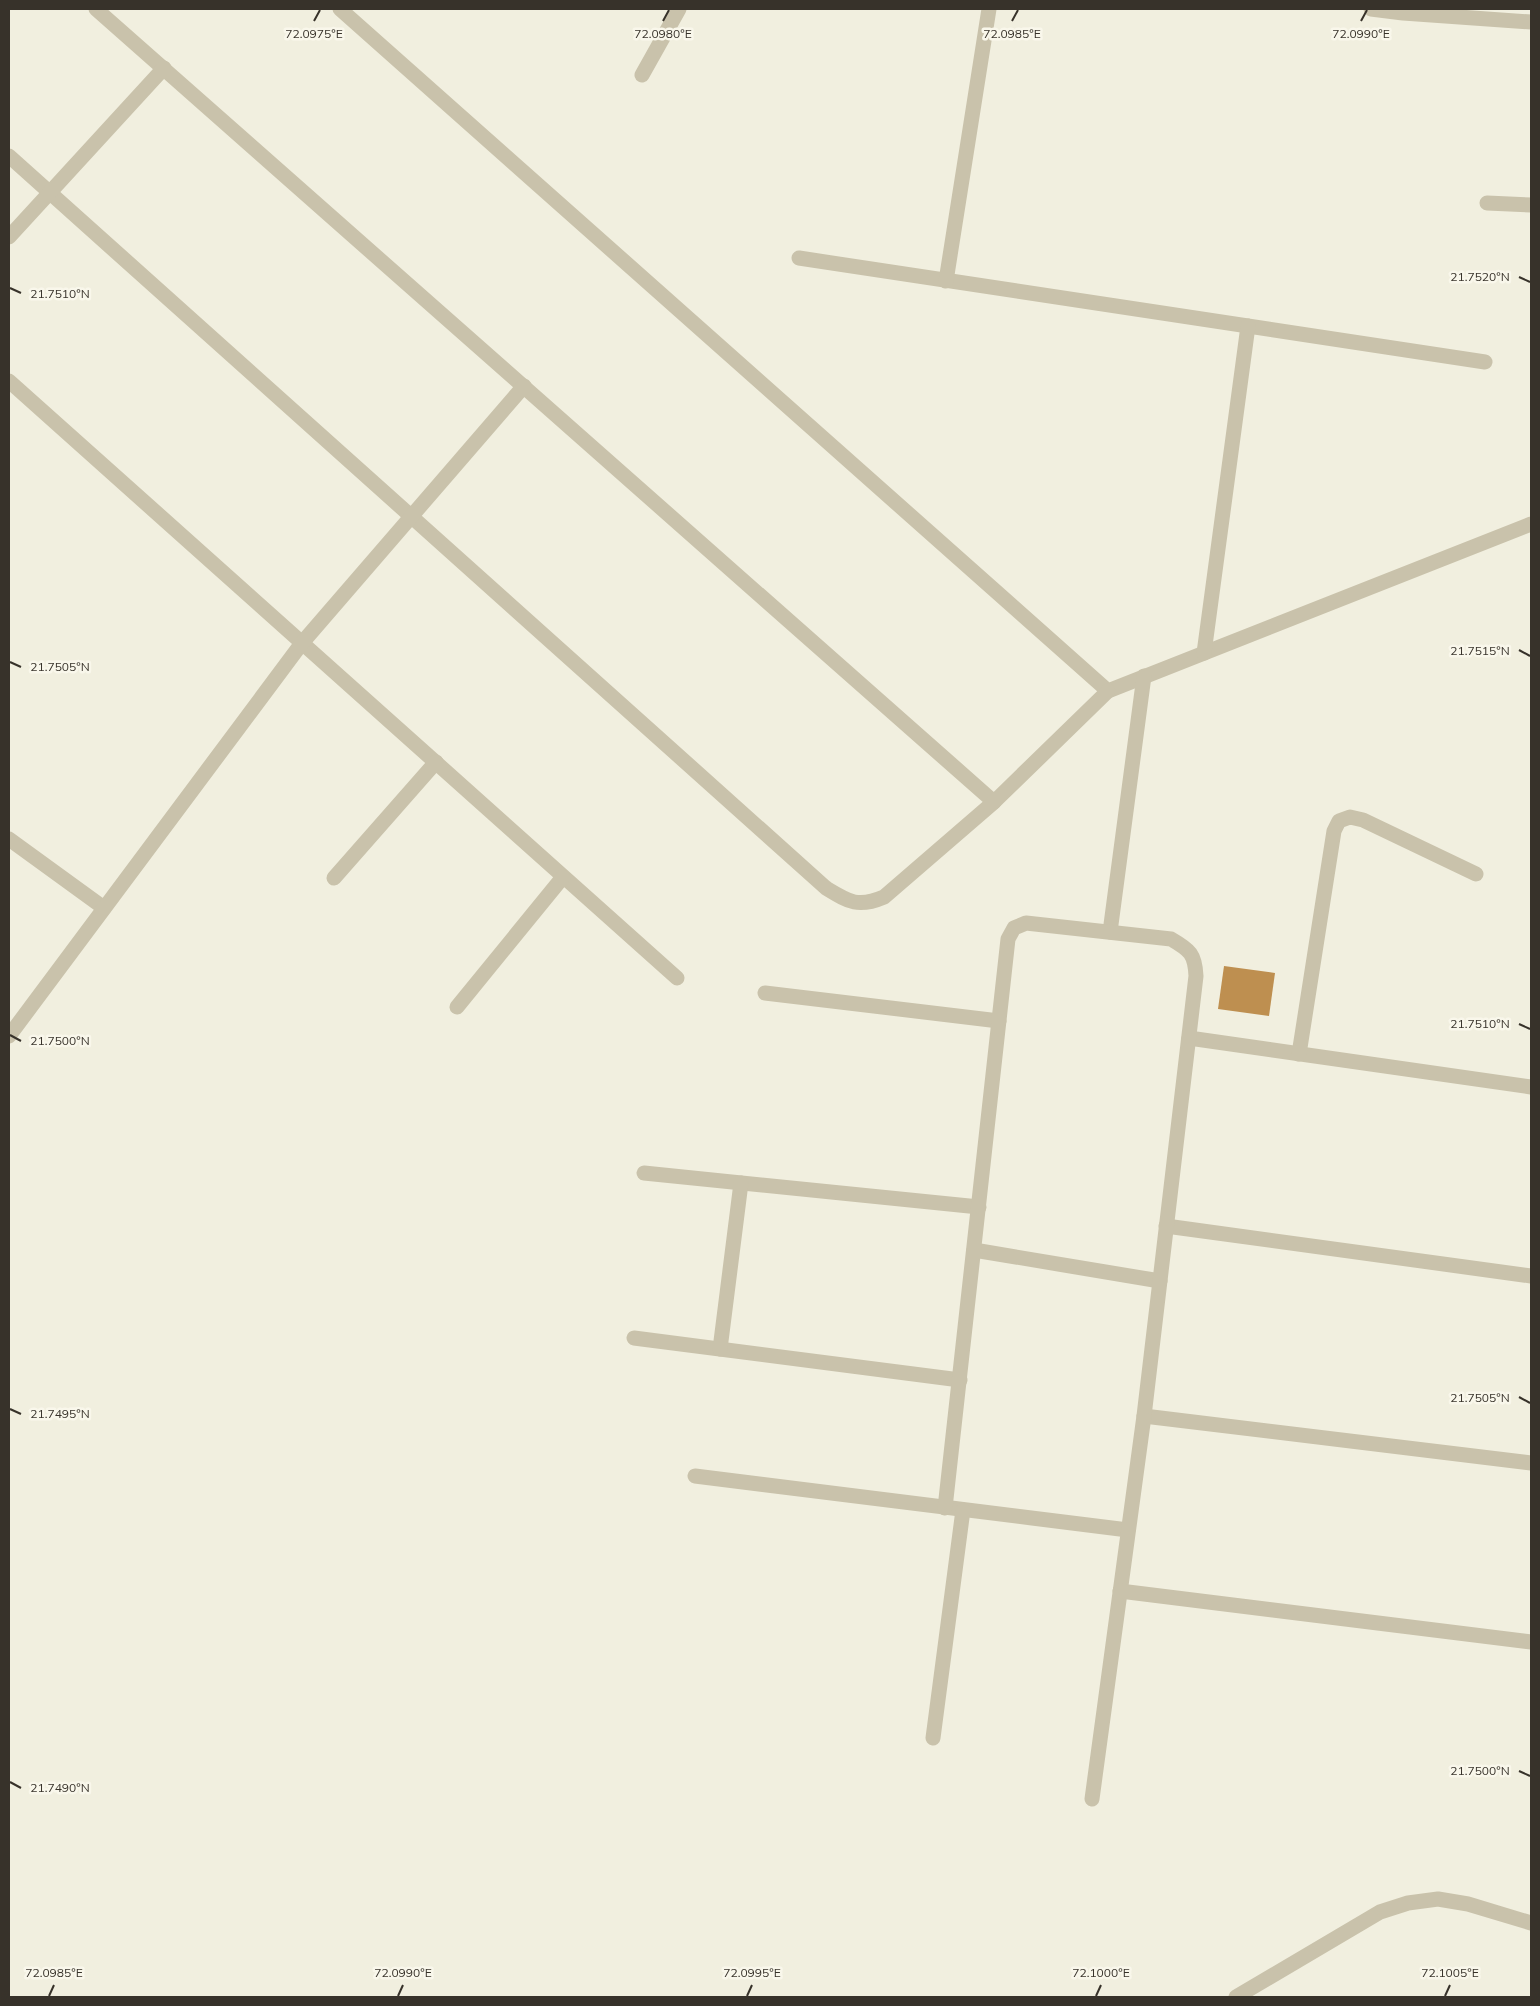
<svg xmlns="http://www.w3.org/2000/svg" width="1540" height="2006" font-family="Mulish,sans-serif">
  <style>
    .building { fill: #be8f50 }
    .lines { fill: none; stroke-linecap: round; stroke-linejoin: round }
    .minor { stroke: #c9c2ab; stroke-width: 15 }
    .ticks { fill: none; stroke: #37322a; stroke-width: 2 }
    .ticks-label { font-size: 12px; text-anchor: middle; fill: #37322a; stroke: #f9f7eb; stroke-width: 5; stroke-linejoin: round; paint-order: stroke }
  </style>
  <rect width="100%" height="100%" fill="#f1efdf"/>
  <path class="building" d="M1224 966 1275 973 1269 1016 1218 1009Z"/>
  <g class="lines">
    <g class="minor">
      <path d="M96 9 994 802"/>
      <path d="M340 9 1108 691 1531 524"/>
      <path d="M1371 9 1403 13 1531 22"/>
      <path d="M642 75 679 9"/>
      <path d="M9 156 826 888C849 902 858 908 884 897L994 802 1108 691"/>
      <path d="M1487 203 1531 205"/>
      <path d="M9 237 164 68"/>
      <path d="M799 258 1485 362"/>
      <path d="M946 281 989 9"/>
      <path d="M9 381 677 978"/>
      <path d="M1204 653 1248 326"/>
      <path d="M9 839 104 908"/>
      <path d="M334 878 436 762"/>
      <path d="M1110 932 1144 676"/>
      <path d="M765 993 999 1021"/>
      <path d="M457 1007 563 877"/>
      <path d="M9 1036 302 643 524 386"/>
      <path d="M1189 1038 1531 1087"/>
      <path d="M1299 1054 1334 831 1339 821 1350 817 1363 820 1476 874"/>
      <path d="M644 1173 979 1207"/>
      <path d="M1166 1226 1531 1276"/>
      <path d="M974 1250 1160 1281"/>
      <path d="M634 1338 960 1380"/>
      <path d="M720 1349 741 1183"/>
      <path d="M1144 1416 1531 1463"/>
      <path d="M695 1476 1128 1530"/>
      <path d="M945 1508 1008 939 1014 928 1026 923 1171 939C1190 950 1195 954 1196 976L1144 1416 1092 1799"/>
      <path d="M1120 1591 1531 1642"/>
      <path d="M933 1738 963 1510"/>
      <path d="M1236 1997 1380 1912 1408 1903 1438 1899 1468 1904 1531 1923"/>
    </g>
  </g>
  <path class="ticks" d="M314 21 320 10M663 21 669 10M1012 21 1018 10M1361 21 1367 10M1519 277 1530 282M10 288 21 293M1519 650 1530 656M10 662 21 667M1519 1024 1530 1029M10 1035 21 1041M1519 1397 1530 1403M10 1409 21 1414M1519 1771 1530 1776M10 1782 21 1788M49 1996 54 1985M398 1996 403 1985M747 1996 752 1985M1096 1996 1101 1985M1445 1996 1450 1985"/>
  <g class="ticks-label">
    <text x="314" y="38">72.0975°E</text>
    <text x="663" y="38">72.0980°E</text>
    <text x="1012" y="38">72.0985°E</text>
    <text x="1361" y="38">72.0990°E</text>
    <text x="1480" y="281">21.7520°N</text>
    <text x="60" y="298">21.7510°N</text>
    <text x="1480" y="655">21.7515°N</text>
    <text x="60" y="671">21.7505°N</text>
    <text x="1480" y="1028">21.7510°N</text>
    <text x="60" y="1045">21.7500°N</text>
    <text x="1480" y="1402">21.7505°N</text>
    <text x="60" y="1418">21.7495°N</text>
    <text x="1480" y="1775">21.7500°N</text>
    <text x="60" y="1792">21.7490°N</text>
    <text x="54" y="1977">72.0985°E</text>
    <text x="403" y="1977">72.0990°E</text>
    <text x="752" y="1977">72.0995°E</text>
    <text x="1101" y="1977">72.1000°E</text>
    <text x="1450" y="1977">72.1005°E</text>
  </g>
  <rect width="1540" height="2006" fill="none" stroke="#37322a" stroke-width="20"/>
</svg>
